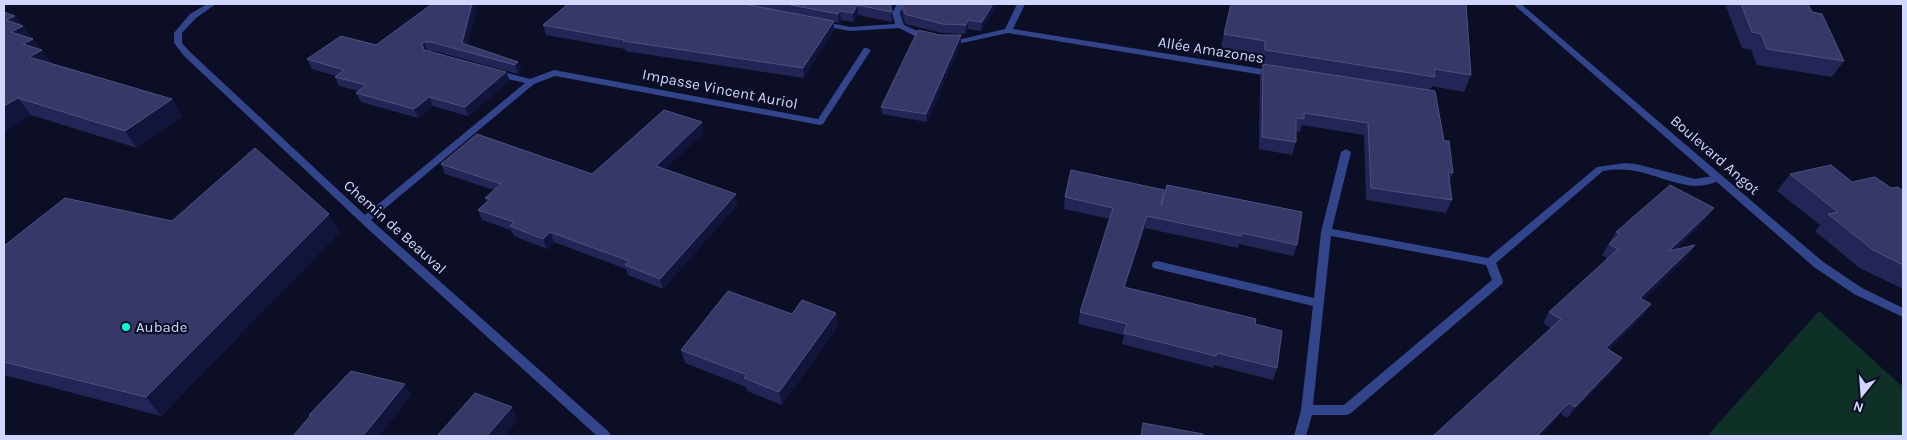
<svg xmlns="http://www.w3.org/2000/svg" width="1907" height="440" font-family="Karla,sans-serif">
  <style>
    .green { fill: #0e3027 }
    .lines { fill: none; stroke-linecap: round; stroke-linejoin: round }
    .minor { fill: #32448a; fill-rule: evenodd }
    .tertiary { fill: #32448a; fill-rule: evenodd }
    .wall { fill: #232556 }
    .shaded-wall { fill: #12143b }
    .building { fill: #363868; stroke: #4e5180 }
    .poi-dot { fill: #00fcd9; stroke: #0c0e26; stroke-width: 2 }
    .labels { text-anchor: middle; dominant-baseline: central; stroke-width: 4.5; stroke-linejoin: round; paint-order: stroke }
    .street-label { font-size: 15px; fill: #d1d7ff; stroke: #0c0e26 }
    .poi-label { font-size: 15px; fill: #d1d7ff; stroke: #0c0e26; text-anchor: start }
  </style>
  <rect width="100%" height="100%" fill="#0c0e26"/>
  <path class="green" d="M1819 311 1903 387V436H1707Z"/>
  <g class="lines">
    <g class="minor">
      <path d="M207 4H216L196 18 182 33V43L190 52 365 215 525 83 492 75 491 73 492 71 495 70 530 79 554 70 818 119 864 48H867L871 50 823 124 820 125 555 76 534 84 371 220 609 432 611 436H597L369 230 184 56 174 43V33L190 14Z"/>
      <path d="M897 4H905L900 13 904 25 920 32 933 34V38L915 36 899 28 850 31 818 25 817 23 821 21 850 27 895 24 892 13Z"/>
      <path d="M1017 4H1025L1013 29 1275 71 1279 74 1275 77 1008 33 962 43 946 41 945 39 949 37 962 39 1005 29Z"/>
      <path d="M1346 149 1351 152 1332 229 1488 258 1597 167 1625 163 1636 164 1695 179 1719 175 1724 178 1722 180C1714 183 1704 186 1695 186 1661 183 1641 164 1603 171L1496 263 1503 281 1502 284 1351 413 1347 415H1312L1306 436H1294L1301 410 1313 306 1157 269 1153 268 1152 265 1153 262 1157 261 1314 298 1321 232 1341 152ZM1331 236 1486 265 1492 280 1344 405H1313Z"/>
    </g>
    <path class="tertiary" d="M1513 4H1521L1822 261 1862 288 1903 308V317L1854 294 1814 267Z"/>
  </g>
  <g class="wall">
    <path d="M568 4H895L891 10 892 22 858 15 854 22 841 20 839 23 834 22V30L804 78 625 51V49L546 35 543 25Z"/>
    <path d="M902 4H998L981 31 968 29 965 34 942 33 905 24 902 13Z"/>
    <path d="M1725 4H1808L1812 12 1844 61 1832 77 1757 65 1751 50 1742 48Z"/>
    <path d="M477 8 467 45 518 62 521 71 518 74 434 51H429L506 72 510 81 468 116 433 106 418 118 361 102 356 93 358 91 339 86 335 77 336 76 312 69 307 59 376 45Z"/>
    <path d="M15 16 52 64 183 116 137 148 31 115 4 132Z"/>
    <path d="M1224 34 1471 75 1464 92 1432 86 1430 90 1453 173 1450 181 1452 200 1446 213 1366 200 1364 135 1302 125 1300 132 1296 131V142L1292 155 1259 149 1260 76 1263 67H1261V57L1220 50Z"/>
    <path d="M961 43 927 122 882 114 881 107Z"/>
    <path d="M704 132 665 169 738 204 663 289 628 275 626 269 554 242 547 249 514 236 511 230 482 220 478 210 487 202 485 198 494 190 445 174 441 164 592 174Z"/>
    <path d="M1790 174 1852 182 1891 188 1903 191V289L1858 267 1815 231 1820 225 1777 191Z"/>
    <path d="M1065 197 1163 200 1297 245 1293 256 1239 244 1238 248 1145 228 1125 287 1255 324 1277 368 1273 380 1214 365 1213 368 1122 344 1124 335 1078 324 1080 312 1110 219 1064 209Z"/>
    <path d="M1706 219 1675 250 1695 245 1687 257 1643 300V316L1609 349 1622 358 1614 369 1567 418 1561 414 1551 328 1543 323 1549 312 1608 259 1602 255 1616 232Z"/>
    <path d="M172 221 340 232 161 416 4 375V246Z"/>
    <path d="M836 313 838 326 782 405 747 391 746 387 685 363 681 350 792 314Z"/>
  </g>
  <g class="shaded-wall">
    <path d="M472 4H475L477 8 465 52 462 43Z"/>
    <path d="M890 4H895L890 12Z"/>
    <path d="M993 4H998L981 31 982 22Z"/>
    <path d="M857 5 858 15 854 22 853 13Z"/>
    <path d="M840 11 841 20 839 23 838 14Z"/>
    <path d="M15 16 32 39 41 50H42L54 66 29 57 11 32 6 20Z"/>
    <path d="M968 20V29L965 34 966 25Z"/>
    <path d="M834 21V30L804 78 803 68Z"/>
    <path d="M961 35V43L927 122 926 114Z"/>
    <path d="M424 42 428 51 424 50 422 44Z"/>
    <path d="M518 62 521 71 518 74 515 65Z"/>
    <path d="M506 72 510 81 468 116 465 107Z"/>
    <path d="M429 97 433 106 418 118 414 109Z"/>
    <path d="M18 98 31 115 4 132V106Z"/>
    <path d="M172 99 183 116 137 148 125 131Z"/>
    <path d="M702 122 704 132 658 176 656 166Z"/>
    <path d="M736 194 738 204 663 289 660 279Z"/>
    <path d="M1714 208 1706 219 1662 262 1669 251Z"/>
    <path d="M329 214 340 232 161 416 146 397Z"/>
    <path d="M1147 216 1145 228 1122 298 1124 287Z"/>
    <path d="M550 232 554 242 547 249 543 239Z"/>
    <path d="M1695 245 1687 257 1633 309 1640 298Z"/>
    <path d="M1651 304 1643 316 1599 359 1606 348Z"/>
    <path d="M836 313 838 326 782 405 779 392Z"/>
    <path d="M1622 358 1614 369 1567 418 1575 407Z"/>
    <path d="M405 384 412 395 379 436H363Z"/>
    <path d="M1569 403 1561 414 1540 436H1537Z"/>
    <path d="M512 407 518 420 505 436H487Z"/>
  </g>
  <g class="building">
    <path d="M432 4H472L462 43 518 62 515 65 431 42H424L422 44 424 50 506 72 465 107 429 97 414 109 356 93 366 85 335 77 344 70 307 59 341 36 376 45Z"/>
    <path d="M568 4H744L834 21 803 68 623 41 624 40 543 25Z"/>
    <path d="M786 4H890L892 12 857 5 853 13 840 11 838 14Z"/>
    <path d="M902 4H993L982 22 968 20 966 25 942 24 905 14Z"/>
    <path d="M1231 4H1466L1471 75 1434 69 1435 77 1265 50V41L1224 34Z"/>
    <path d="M1741 4H1808L1812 12 1822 14 1844 61 1767 49 1761 34 1752 32Z"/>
    <path d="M4 12 15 16 6 20 23 26 11 32 33 39 23 44 42 50 29 57 172 99 125 131 18 98 4 106Z"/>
    <path d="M918 30 940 35H961L926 114 881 107Z"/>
    <path d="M1263 64 1435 91 1444 141H1449L1453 173 1448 172 1452 200 1371 188 1368 123 1304 113V119L1296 118V142L1262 137Z"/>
    <path d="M664 110 702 122 656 166 736 194 660 279 625 265 629 261 550 232 543 239 510 226 514 222 478 210 490 199 485 198 501 184 441 164 477 134 592 174Z"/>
    <path d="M255 148 329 214 146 397 4 362V246L65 198 172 221Z"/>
    <path d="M1831 165 1852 182 1875 177 1891 188 1898 187 1903 191V265L1873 250 1828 214 1838 212 1790 174Z"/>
    <path d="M1071 170 1164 190 1161 206 1167 185 1302 212 1297 245 1242 233 1241 236 1147 216 1124 287 1256 319 1255 324 1282 331 1277 368 1217 353 1216 356 1124 333 1127 324 1080 312 1113 208 1065 197Z"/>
    <path d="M1670 185 1714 208 1669 251 1695 245 1640 298 1651 304 1606 348 1622 358 1575 407 1569 403 1537 436H1433L1561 319 1549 312 1618 249 1609 244 1620 234 1616 232Z"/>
    <path d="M728 291 792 314 802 300 836 313 779 392 744 378 747 375 681 350Z"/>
    <path d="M351 371 405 384 363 436H293L311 415H309Z"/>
    <path d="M475 393 512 407 487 436H437Z"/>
    <path d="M1143 423 1203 434V436H1141Z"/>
  </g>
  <circle class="poi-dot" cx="126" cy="327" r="5"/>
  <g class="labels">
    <g class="street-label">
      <text transform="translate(1211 50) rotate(9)">Allée Amazones</text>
      <text transform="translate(720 89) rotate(11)">Impasse Vincent Auriol</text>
      <text transform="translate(1715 155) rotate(41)">Boulevard Angot</text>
      <text transform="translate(395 227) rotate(42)">Chemin de Beauval</text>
    </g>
    <g class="poi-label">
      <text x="136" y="327">Aubade</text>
    </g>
  </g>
  <rect width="1907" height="440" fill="none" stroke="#d1d7ff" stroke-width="10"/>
  <g transform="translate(1862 395) rotate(197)" stroke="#0c0e26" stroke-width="4" paint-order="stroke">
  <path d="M0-4L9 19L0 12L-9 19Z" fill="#d1d7ff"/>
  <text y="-8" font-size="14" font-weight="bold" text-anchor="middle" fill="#d1d7ff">N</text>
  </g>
</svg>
